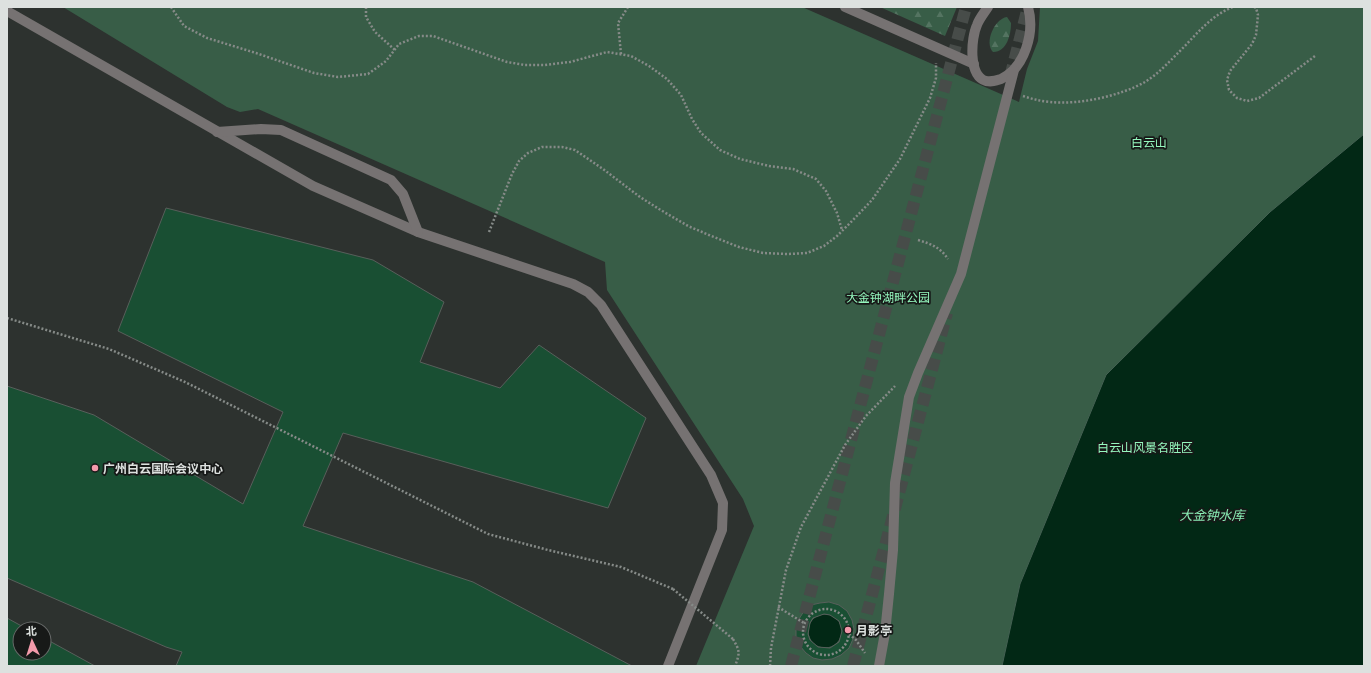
<svg xmlns="http://www.w3.org/2000/svg" width="1371" height="673" font-family="'Titillium Web','Noto Sans SC',sans-serif">
  <style>
    .forest { fill: url(#forest-firs) }
    .park { fill: #385d47 }
    .water { fill: #022815; stroke: #446052 }
    .building { fill: #194f33; stroke: #585f5b; fill-rule: evenodd }
    .lines { fill: none; stroke-linecap: round; stroke-linejoin: round }
    .highway-tunnel { stroke: #474c49; stroke-width: 12; stroke-dasharray: 12 6; stroke-linecap: butt }
    .path { stroke: #868b88; stroke-width: 2.5; stroke-dasharray: 2 2; stroke-linecap: butt }
    .minor { stroke: #767272; stroke-width: 10 }
    .path-bridge { stroke: #868b88; stroke-width: 2.5; stroke-dasharray: 2 2; stroke-linecap: butt }
    .poi-dot { fill: #f39aab; stroke: #171918; stroke-width: 1.5 }
    .labels { text-anchor: middle; dominant-baseline: central; stroke-width: 3.5; stroke-linejoin: round; paint-order: stroke }
    .park-label { font-size: 12px; fill: #95f8be; stroke: #171918 }
    .poi-label { font-size: 12px; font-weight: bold; fill: #dde1df; stroke: #171918; text-anchor: start }
    .water-label { font-size: 13px; font-style: italic; fill: #89ecb4; stroke: #171918 }
  </style>
  <defs>
    <pattern id="forest-firs" width="22" height="20" patternUnits="userSpaceOnUse"><rect width="22" height="20" fill="#385d47"/><path d="M5 1l3.5 6h-7zM16 11l3.5 6h-7z" fill="#547461"/></pattern>
  </defs>
  <rect width="100%" height="100%" fill="#2d322f"/>
  <g class="forest">
    <path d="M880 7H957L945 36Z"/>
    <path d="M1007 17 1011 23C1011 34 1007 52 993 52 984 43 994 19 1007 17Z"/>
  </g>
  <path class="park" d="M63 7H802L1019 102 1027 69 1038 41 1040 7H1364V666H696L754 526 743 499 607 290 605 262 258 109 240 112 227 107Z"/>
  <g class="water">
    <path d="M1364 134V666H1002L1020 584 1106 375 1270 212Z"/>
    <circle cx="825" cy="631" r="17"/>
  </g>
  <g class="building">
    <path d="M166 208 373 260 444 302 420 362 500 388 539 345 646 418 608 508 343 433 303 526 473 582 632 666H176L182 652 166 647 7 578V386L94 415 243 504 283 412 118 331Z"/>
    <path d="M829 602 839 605 847 611 852 620 854 629 853 639 849 648 841 655 832 659 822 660 813 658 806 653 800 646 796 637V628L799 619 804 611 811 605 820 603ZM824 614 830 615 839 621 842 631 839 642 830 648 818 647 810 640 808 634 810 623 813 618Z"/>
    <path d="M7 618 27 629H20V653H44V638L95 666H7Z"/>
  </g>
  <g class="lines">
    <g class="highway-tunnel">
      <path d="M1010 77 1028 7"/>
      <path d="M791 666 966 7"/>
      <path d="M853 666 947 313"/>
    </g>
    <g class="path">
      <path d="M171 7 184 26 207 38 256 53 314 73 338 77 368 74 386 61 399 44 419 36H433L507 62 525 65H545L570 62 607 52 631 56 649 66 667 79 681 95 692 119 701 133 720 150 740 159 769 166 793 169 816 179 826 191 837 213 842 230"/>
      <path d="M366 7V17L375 32 395 50"/>
      <path d="M1254 7 1256 8 1258 15 1256 35 1252 44 1230 71 1227 80 1229 90 1237 98 1247 101 1259 98 1315 56"/>
      <path d="M621 54 618 23 628 7"/>
      <path d="M1023 96C1032 99 1040 101 1050 102 1079 105 1120 96 1145 82 1158 74 1169 62 1179 52 1196 35 1210 16 1233 7"/>
      <path d="M489 232 512 174 519 161 528 153 542 147H562L575 150 603 169 640 197 659 209 688 226 709 235 739 247 763 253 788 254 807 253 824 246 837 236 853 220 872 200 900 159 930 98 936 78V63"/>
      <path d="M918 240C931 244 940 247 948 259"/>
      <path d="M7 318 109 349 185 382 488 534 548 550 621 567 673 589"/>
      <path d="M778 607 804 623"/>
      <circle cx="826" cy="632" r="23"/>
      <path d="M849 634 856 640 865 653"/>
      <path d="M733 639C740 651 740 653 735 666"/>
      <path d="M770 666 771 648 786 570 801 527 845 445 866 416 895 386"/>
    </g>
    <g class="minor">
      <path d="M845 7 974 64"/>
      <path d="M988 7C984 13 979 19 977 25 971 38 968 76 986 81 992 82 995 81 1001 79 1025 68 1035 32 1028 7"/>
      <path d="M7 11 313 186 418 232 573 284 588 292 601 305 711 475 723 503 722 530 668 666"/>
      <path d="M217 132 261 129 281 130 391 180 403 194 418 232"/>
      <path d="M879 666 885 633 889 594 893 550 895 483 909 397 918 373 961 274 1014 70"/>
    </g>
    <path class="path-bridge" d="M673 589 733 639"/>
  </g>
  <g class="poi-dot">
    <circle cx="95" cy="468" r="4"/>
    <circle cx="848" cy="630" r="4"/>
  </g>
  <g class="labels">
    <g class="park-label">
      <text x="1149" y="142">白云山</text>
      <text x="888" y="297">大金钟湖畔公园</text>
      <text x="1145" y="447">白云山风景名胜区</text>
    </g>
    <g class="poi-label">
      <text x="103" y="468">广州白云国际会议中心</text>
      <text x="856" y="630">月影亭</text>
    </g>
    <g class="water-label">
      <text x="1212" y="515">大金钟水库</text>
    </g>
  </g>
  <rect width="1371" height="673" fill="none" stroke="#dde1df" stroke-width="16"/>
  <g transform="translate(32 641) rotate(356)"><circle r="19" fill="#171918" stroke="#666968"/>
  <path d="M0-3L7 15L0 10L-7 15Z" fill="#f39aab"/>
  <text y="-6" font-size="11" font-weight="bold" text-anchor="middle" fill="#dde1df">北</text>
  </g>
</svg>
